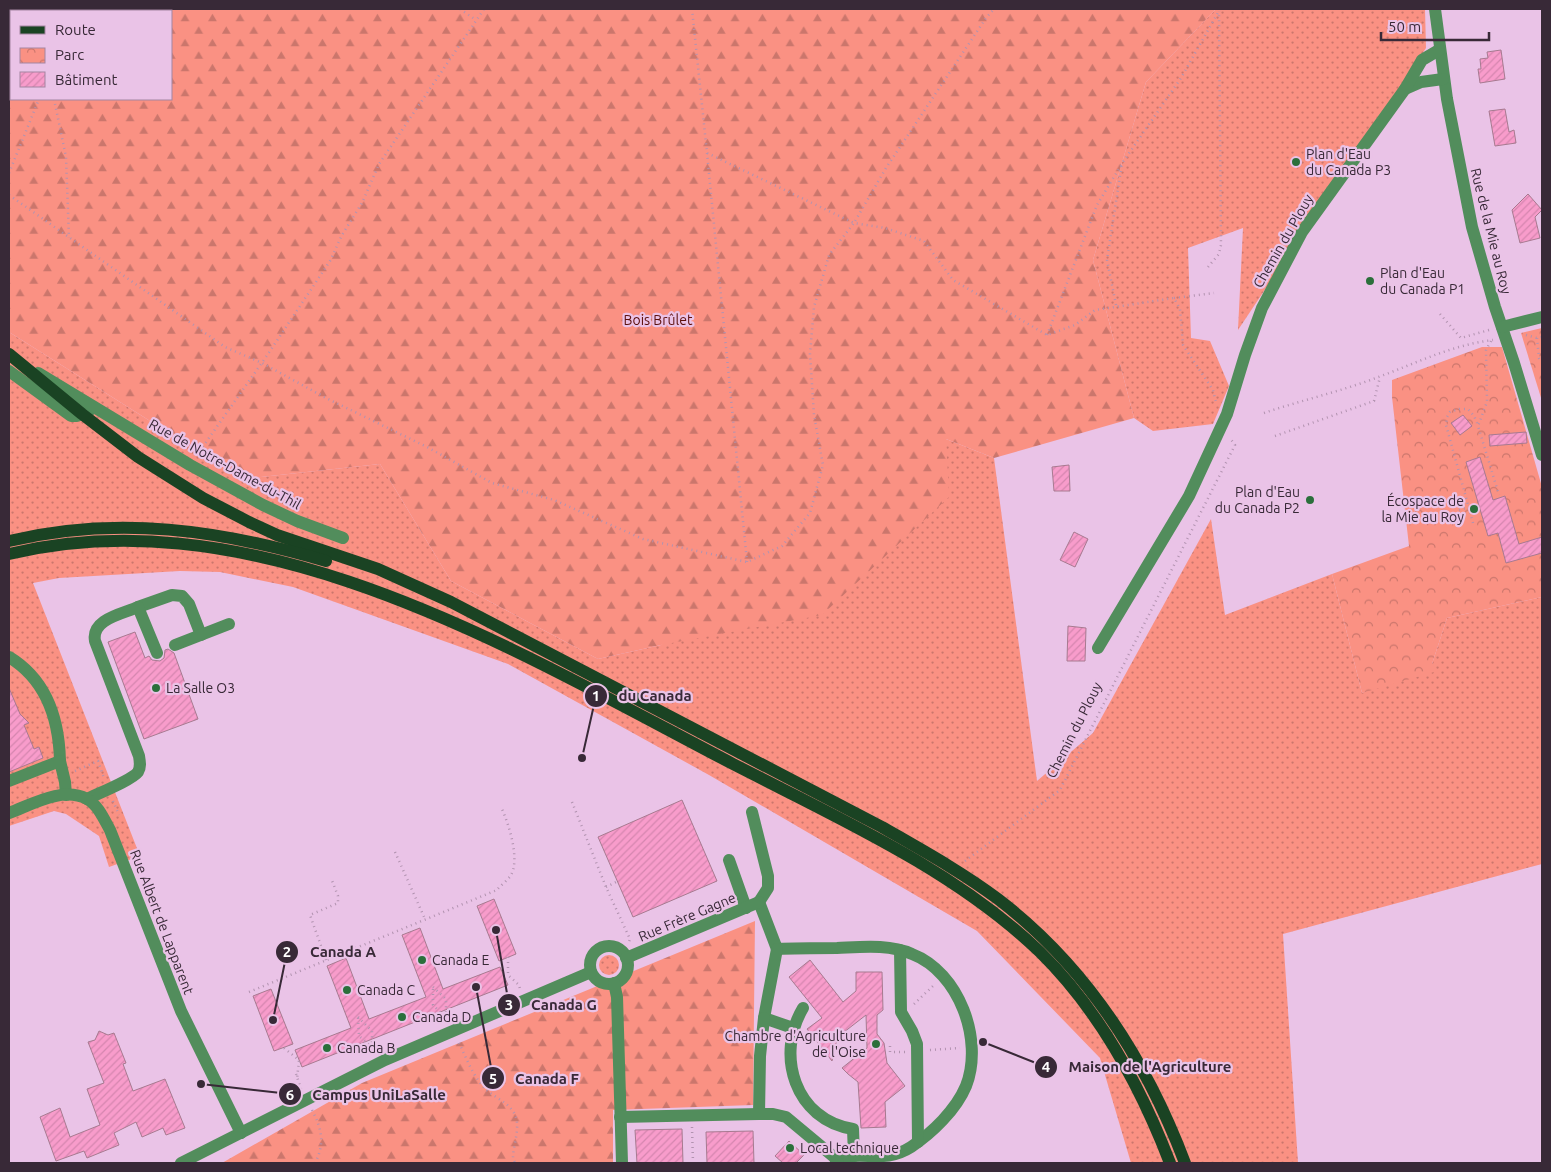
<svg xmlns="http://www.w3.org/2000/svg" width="1551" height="1172" font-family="Ubuntu,sans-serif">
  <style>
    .grass { fill: url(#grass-dots) }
    .forest { fill: url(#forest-firs); fill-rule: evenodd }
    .park { fill: url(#park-crowns) }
    .building { fill: url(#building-hatch); stroke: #a77a90 }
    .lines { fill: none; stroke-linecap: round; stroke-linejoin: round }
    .path { stroke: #b293b0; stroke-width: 2.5; stroke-dasharray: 1 4; stroke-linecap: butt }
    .minor { stroke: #528d5c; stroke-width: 12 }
    .major { stroke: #1a4323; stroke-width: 12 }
    .poi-dot { fill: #2b6f3b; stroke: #eac3e7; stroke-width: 2 }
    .labels { text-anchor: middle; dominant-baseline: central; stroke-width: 4.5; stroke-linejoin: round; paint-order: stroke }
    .poi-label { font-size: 14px; fill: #382937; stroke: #eac3e7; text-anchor: start }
    .street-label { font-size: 14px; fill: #382937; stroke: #eac3e7 }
    .park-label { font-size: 14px; fill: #5c0f0b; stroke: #eac3e7 }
    .leader { fill: none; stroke: #382937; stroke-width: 2 }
    .callout-dot { fill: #382937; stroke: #eac3e7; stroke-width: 2 }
    .mark-label { font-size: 15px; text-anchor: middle; font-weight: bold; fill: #fff }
    .callout-label { font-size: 15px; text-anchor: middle; font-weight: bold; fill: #382937; stroke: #eac3e7; stroke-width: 4.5; stroke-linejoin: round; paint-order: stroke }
  </style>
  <defs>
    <pattern id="grass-dots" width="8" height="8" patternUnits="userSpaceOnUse" patternTransform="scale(1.25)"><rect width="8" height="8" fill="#fa9183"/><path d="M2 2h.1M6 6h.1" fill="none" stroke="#cb766c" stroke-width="1.8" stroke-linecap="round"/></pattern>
    <pattern id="forest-firs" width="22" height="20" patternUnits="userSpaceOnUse" patternTransform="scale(1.25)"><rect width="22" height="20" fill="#fa9183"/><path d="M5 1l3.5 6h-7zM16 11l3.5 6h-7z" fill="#cb766c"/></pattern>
    <pattern id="park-crowns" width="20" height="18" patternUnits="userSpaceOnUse" patternTransform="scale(1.25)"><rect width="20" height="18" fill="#fa9183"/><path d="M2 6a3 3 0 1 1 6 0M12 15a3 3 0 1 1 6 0" fill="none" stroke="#cb766c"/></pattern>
    <pattern id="building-hatch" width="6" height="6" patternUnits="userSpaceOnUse" patternTransform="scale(1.25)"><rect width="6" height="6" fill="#f89ccb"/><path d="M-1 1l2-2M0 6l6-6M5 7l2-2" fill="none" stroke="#d586af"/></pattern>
  </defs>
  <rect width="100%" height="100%" fill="#eac3e7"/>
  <g class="grass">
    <path d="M1216 9H1425L1426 48 1238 330 1243 228 1188 248 1191 338 1210 341 1229 386 1213 424 1153 431 1134 418 1093 260 1146 82Z"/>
    <path d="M9 332 242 479 380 464 451 581 598 659 661 645 946 439 994 458 1037 781 1093 733 1211 519 1225 615 1332 574 1362 693 1432 664 1447 618 1542 597V864L1283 934 1298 1163H1131L1100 1058 977 931 709 775 508 664 293 587 220 572 180 571 59 578 33 583 140 856 109 867 99 836 66 814 54 811 9 826Z"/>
    <circle cx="609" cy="965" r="10"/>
  </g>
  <g class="forest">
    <path d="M9 9H1216L1146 82 1093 260 1134 418 994 458 946 439 949 497 822 615 661 645 598 659 451 581 380 464 242 479 9 332ZM11 11H171V99H11Z"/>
    <path d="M755 921 753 1105 613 1110V1163H222L362 1083Z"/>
  </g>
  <g class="park">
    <path d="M1542 328V401L1521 333Z"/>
    <path d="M1482 347H1502L1542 487V597L1447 618 1432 664 1434 672 1362 693 1332 574 1409 546 1392 397V380Z"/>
  </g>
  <g class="building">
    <path d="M1501 50 1505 79 1480 83 1478 69H1481L1480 59 1488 58 1487 52Z"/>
    <path d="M1505 109 1509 132 1514 130 1516 143 1495 146 1489 111Z"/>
    <path d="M1528 194 1542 210 1535 217 1540 238 1520 243 1512 210Z"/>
    <path d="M1463 415 1472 426 1460 435 1451 423Z"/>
    <path d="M1526 432 1527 443 1490 446 1489 435Z"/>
    <path d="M1480 457 1493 500 1505 496 1519 544 1542 537V553L1506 563 1498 533 1488 536 1466 462Z"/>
    <path d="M1069 465 1070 491H1054L1052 467Z"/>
    <path d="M1074 532 1088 539 1075 567 1060 560Z"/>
    <path d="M1068 626 1086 628 1085 661H1067Z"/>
    <path d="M135 632 145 658 149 656 152 660 160 661 164 658 165 650 168 649 174 653 198 719 144 739 108 642Z"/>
    <path d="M9 688 20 714 29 723 24 725 34 749 39 747 43 758 9 772Z"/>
    <path d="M682 800 717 881 633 917 598 837Z"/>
    <path d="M494 899 516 954 499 961 477 906Z"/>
    <path d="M420 928 443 989 500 967 508 985 302 1067 295 1050 351 1028 327 966 346 958 369 1019 426 997 402 935Z"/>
    <path d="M810 960 843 1002 856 991V972H882L883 1010 877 1015V1034L884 1043 887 1063 905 1086 885 1102 886 1127 861 1128 858 1082 848 1074 842 1068 867 1048 866 1015 839 1036 835 1046 832 1061 807 1029 822 1018 789 977Z"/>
    <path d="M271 989 293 1044 274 1051 253 996Z"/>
    <path d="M99 1031 108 1035 114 1033 126 1063 123 1064 133 1091 165 1079 185 1128 166 1135 163 1128 142 1137 136 1122 114 1133 119 1145 87 1158 84 1151 56 1161 40 1117 60 1108 70 1137 100 1125 87 1089 104 1083 88 1042 95 1040Z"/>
    <path d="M682 1129 683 1163H637L635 1130Z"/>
    <path d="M753 1131 754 1163H707L706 1132Z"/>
    <path d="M789 1141 804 1155 796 1163H783L775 1156Z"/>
  </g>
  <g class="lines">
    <g class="path">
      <path d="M46 9V11"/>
      <path d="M460 9 476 20"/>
      <path d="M692 9 707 153 854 223 886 168 986 18 994 9"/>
      <path d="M54 99 66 157 69 238"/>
      <path d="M707 153 747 562"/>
      <path d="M9 173 39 99"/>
      <path d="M9 195 225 347 262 363 326 398 427 447 492 483 554 500 643 539 747 562 782 546 810 513 823 465 814 415 810 354 814 307 829 255 854 223 885 228 924 241 953 280 1047 335 1075 325 1095 310 1174 298 1180 309 1183 345 1213 390 1216 403"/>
      <path d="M1208 267 1219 254 1221 245 1219 11"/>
      <path d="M1174 298 1214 293"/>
      <path d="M1116 305 1107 260 1122 163"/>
      <path d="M1440 314 1461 338 1489 330"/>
      <path d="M1047 335 1097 205 1123 162 1181 78 1220 9"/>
      <path d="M1526 335 1537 338 1542 337"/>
      <path d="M1537 338 1539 358 1542 362"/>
      <path d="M1491 341 1486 350 1487 402 1478 426 1499 495"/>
      <path d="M1264 413C1302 400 1343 391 1381 376 1419 362 1452 345 1493 340"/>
      <path d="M1275 436 1374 401 1380 377"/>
      <path d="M197 455 268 354 330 261 342 235 362 203 379 164 484 9"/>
      <path d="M1459 510 1469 507"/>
      <path d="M1473 523 1446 425 1447 417 1450 412 1459 409H1468L1474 416 1478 425"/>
      <path d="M75 771 98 761 104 778"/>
      <path d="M113 801 119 815"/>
      <path d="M572 802 606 887 630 939 629 942"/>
      <path d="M395 852 425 919"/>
      <path d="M965 861 1060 790 1235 445 1230 438"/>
      <path d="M606 887 618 881"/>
      <path d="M508 957V975L519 985 520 989"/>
      <path d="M326 960 310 915 338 903V896L331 878"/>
      <path d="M433 987 446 999V1018L433 1005Z"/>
      <path d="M249 992 497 890C501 885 508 880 511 875 520 859 509 825 502 809"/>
      <path d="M914 1004 934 985"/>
      <path d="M358 1017 372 1031V1047L359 1036Z"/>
      <path d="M459 1043C467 1059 474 1080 489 1092 501 1101 516 1107 517 1123 518 1135 513 1147 513 1158L515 1163"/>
      <path d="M890 1046V1052H905"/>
      <path d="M284 1048 299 1060 297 1079"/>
      <path d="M930 1050 960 1048"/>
      <path d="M296 1074 301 1089"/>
      <path d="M312 1110C322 1129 325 1144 315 1163"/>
      <path d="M692 1127 693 1163"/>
    </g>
    <g class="minor">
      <path d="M1435 9 1447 99 1472 227 1495 307 1514 363 1542 455"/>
      <path d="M1405 89 1421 82 1443 79"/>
      <path d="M1502 327 1542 317"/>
      <path d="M9 371 71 416H77L89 411"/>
      <path d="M38 373 190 465 263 505 297 521 343 538"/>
      <path d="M138 607 172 595 182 596 189 604 201 635"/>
      <path d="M175 645 229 624"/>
      <path d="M1098 648 1189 496 1227 414 1245 355 1262 308 1302 232 1405 89 1422 60 1439 50"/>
      <path d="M9 657C47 680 59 719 60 761"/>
      <path d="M9 781 60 761 65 782 66 795"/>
      <path d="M87 799C97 794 132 780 138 772 141 767 140 762 139 756L95 641C91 619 122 614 138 607L157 653"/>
      <path d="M752 812 768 876V888L759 902"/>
      <path d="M9 813C31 805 62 786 87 799 98 805 104 819 110 830L181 1011 241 1133"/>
      <path d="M729 860 746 908"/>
      <path d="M759 902 777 949C797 948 817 948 837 948 862 947 889 944 912 954 959 972 984 1040 966 1086 956 1110 932 1133 911 1147 883 1165 861 1149 837 1160"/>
      <circle cx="609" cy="965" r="19"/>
      <path d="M777 949 764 1018 793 1028"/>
      <path d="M900 950 901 1012 912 1031 917 1044 918 1142"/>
      <path d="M626 958 759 902"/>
      <path d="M614 983 617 997 622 1163"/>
      <path d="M803 1008C775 1055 795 1120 853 1129L854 1156"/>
      <path d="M759 1114 760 1056 764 1018"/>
      <path d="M620 1117 759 1114H773L786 1117 834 1157 838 1163"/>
      <path d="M181 1163 385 1060 591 972"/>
    </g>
    <g class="major">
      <path d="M9 354 82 414 138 457 203 498 249 522 277 535 378 569 451 602 882 827C922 850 962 872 998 899 1087 967 1146 1060 1185 1163"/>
      <path d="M9 541C118 515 220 530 326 561"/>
      <path d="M9 554C261 494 518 652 733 764 838 818 955 870 1040 952 1100 1011 1140 1085 1170 1163"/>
    </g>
  </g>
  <g class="poi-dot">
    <circle cx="1296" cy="162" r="5"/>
    <circle cx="1370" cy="281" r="5"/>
    <circle cx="1310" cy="500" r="5"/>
    <circle cx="1474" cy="509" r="5"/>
    <circle cx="156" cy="688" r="5"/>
    <circle cx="422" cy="960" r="5"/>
    <circle cx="347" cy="990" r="5"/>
    <circle cx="402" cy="1017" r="5"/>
    <circle cx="876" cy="1044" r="5"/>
    <circle cx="327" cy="1048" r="5"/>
    <circle cx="790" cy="1148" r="5"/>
  </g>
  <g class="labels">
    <g class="poi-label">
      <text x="1306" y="154">Plan d'Eau<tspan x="1306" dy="16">du Canada P3</tspan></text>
      <text x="1380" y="273">Plan d'Eau<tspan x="1380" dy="16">du Canada P1</tspan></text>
      <text x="1300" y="492" text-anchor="end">Plan d'Eau<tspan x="1300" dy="16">du Canada P2</tspan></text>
      <text x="1464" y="501" text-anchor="end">Écospace de<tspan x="1464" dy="16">la Mie au Roy</tspan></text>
      <text x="166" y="688">La Salle O3</text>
      <text x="432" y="960">Canada E</text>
      <text x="357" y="990">Canada C</text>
      <text x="412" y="1017">Canada D</text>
      <text x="866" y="1036" text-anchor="end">Chambre d'Agriculture<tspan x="866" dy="16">de l'Oise</tspan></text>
      <text x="337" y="1048">Canada B</text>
      <text x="800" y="1148">Local technique</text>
    </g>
    <g class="street-label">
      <text transform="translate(1491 231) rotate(76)">Rue de la Mie au Roy</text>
      <text transform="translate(1283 241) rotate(-60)">Chemin du Plouy</text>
      <text transform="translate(225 464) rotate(29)">Rue de Notre-Dame-du-Thil</text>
      <text transform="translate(1074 730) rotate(-63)">Chemin du Plouy</text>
      <text transform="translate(687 917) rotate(-23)">Rue Frère Gagne</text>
      <text transform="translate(162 922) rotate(69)">Rue Albert de Lapparent</text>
    </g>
    <g class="park-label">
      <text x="658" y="320">Bois Brûlet</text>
    </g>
  </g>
  <path class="leader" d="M582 758L596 696M273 1020L287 952M496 930L509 1005M983 1042L1046 1067M476 987L493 1078M201 1084L290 1094"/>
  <g class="callout-dot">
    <circle cx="582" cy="758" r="5"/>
    <circle cx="273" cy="1020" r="5"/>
    <circle cx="496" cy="930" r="5"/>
    <circle cx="983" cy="1042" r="5"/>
    <circle cx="476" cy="987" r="5"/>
    <circle cx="201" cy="1084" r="5"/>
    <circle cx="596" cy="696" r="12"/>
    <circle cx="287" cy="952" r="12"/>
    <circle cx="509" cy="1005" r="12"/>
    <circle cx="1046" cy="1067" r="12"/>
    <circle cx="493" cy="1078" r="12"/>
    <circle cx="290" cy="1094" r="12"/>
  </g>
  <g class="mark-label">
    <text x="596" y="701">1</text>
    <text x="287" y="957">2</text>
    <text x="509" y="1010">3</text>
    <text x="1046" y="1072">4</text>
    <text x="493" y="1084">5</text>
    <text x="290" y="1100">6</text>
  </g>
  <g class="callout-label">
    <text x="655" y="701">du Canada</text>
    <text x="343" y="957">Canada A</text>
    <text x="564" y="1010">Canada G</text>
    <text x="1150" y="1072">Maison de l'Agriculture</text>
    <text x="547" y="1084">Canada F</text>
    <text x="379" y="1100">Campus UniLaSalle</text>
  </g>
  <rect width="1551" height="1172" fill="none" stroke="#382937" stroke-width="20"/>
  <rect x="10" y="10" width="162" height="90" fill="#eac3e7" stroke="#a385a1"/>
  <rect x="20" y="26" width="25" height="8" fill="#1a4323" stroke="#a385a1"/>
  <text x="55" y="35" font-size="15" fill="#382937">Route</text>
  <rect x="20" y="48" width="25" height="15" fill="url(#park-crowns)" stroke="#a385a1"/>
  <text x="55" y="60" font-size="15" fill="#382937">Parc</text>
  <rect x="20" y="72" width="25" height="15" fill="url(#building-hatch)" stroke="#a385a1"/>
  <text x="55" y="85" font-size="15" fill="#382937">Bâtiment</text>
  <path d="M1381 32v8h108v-8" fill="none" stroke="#382937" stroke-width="2.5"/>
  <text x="1388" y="32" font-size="15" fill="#382937" stroke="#eac3e7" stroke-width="4" paint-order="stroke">50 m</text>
</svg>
